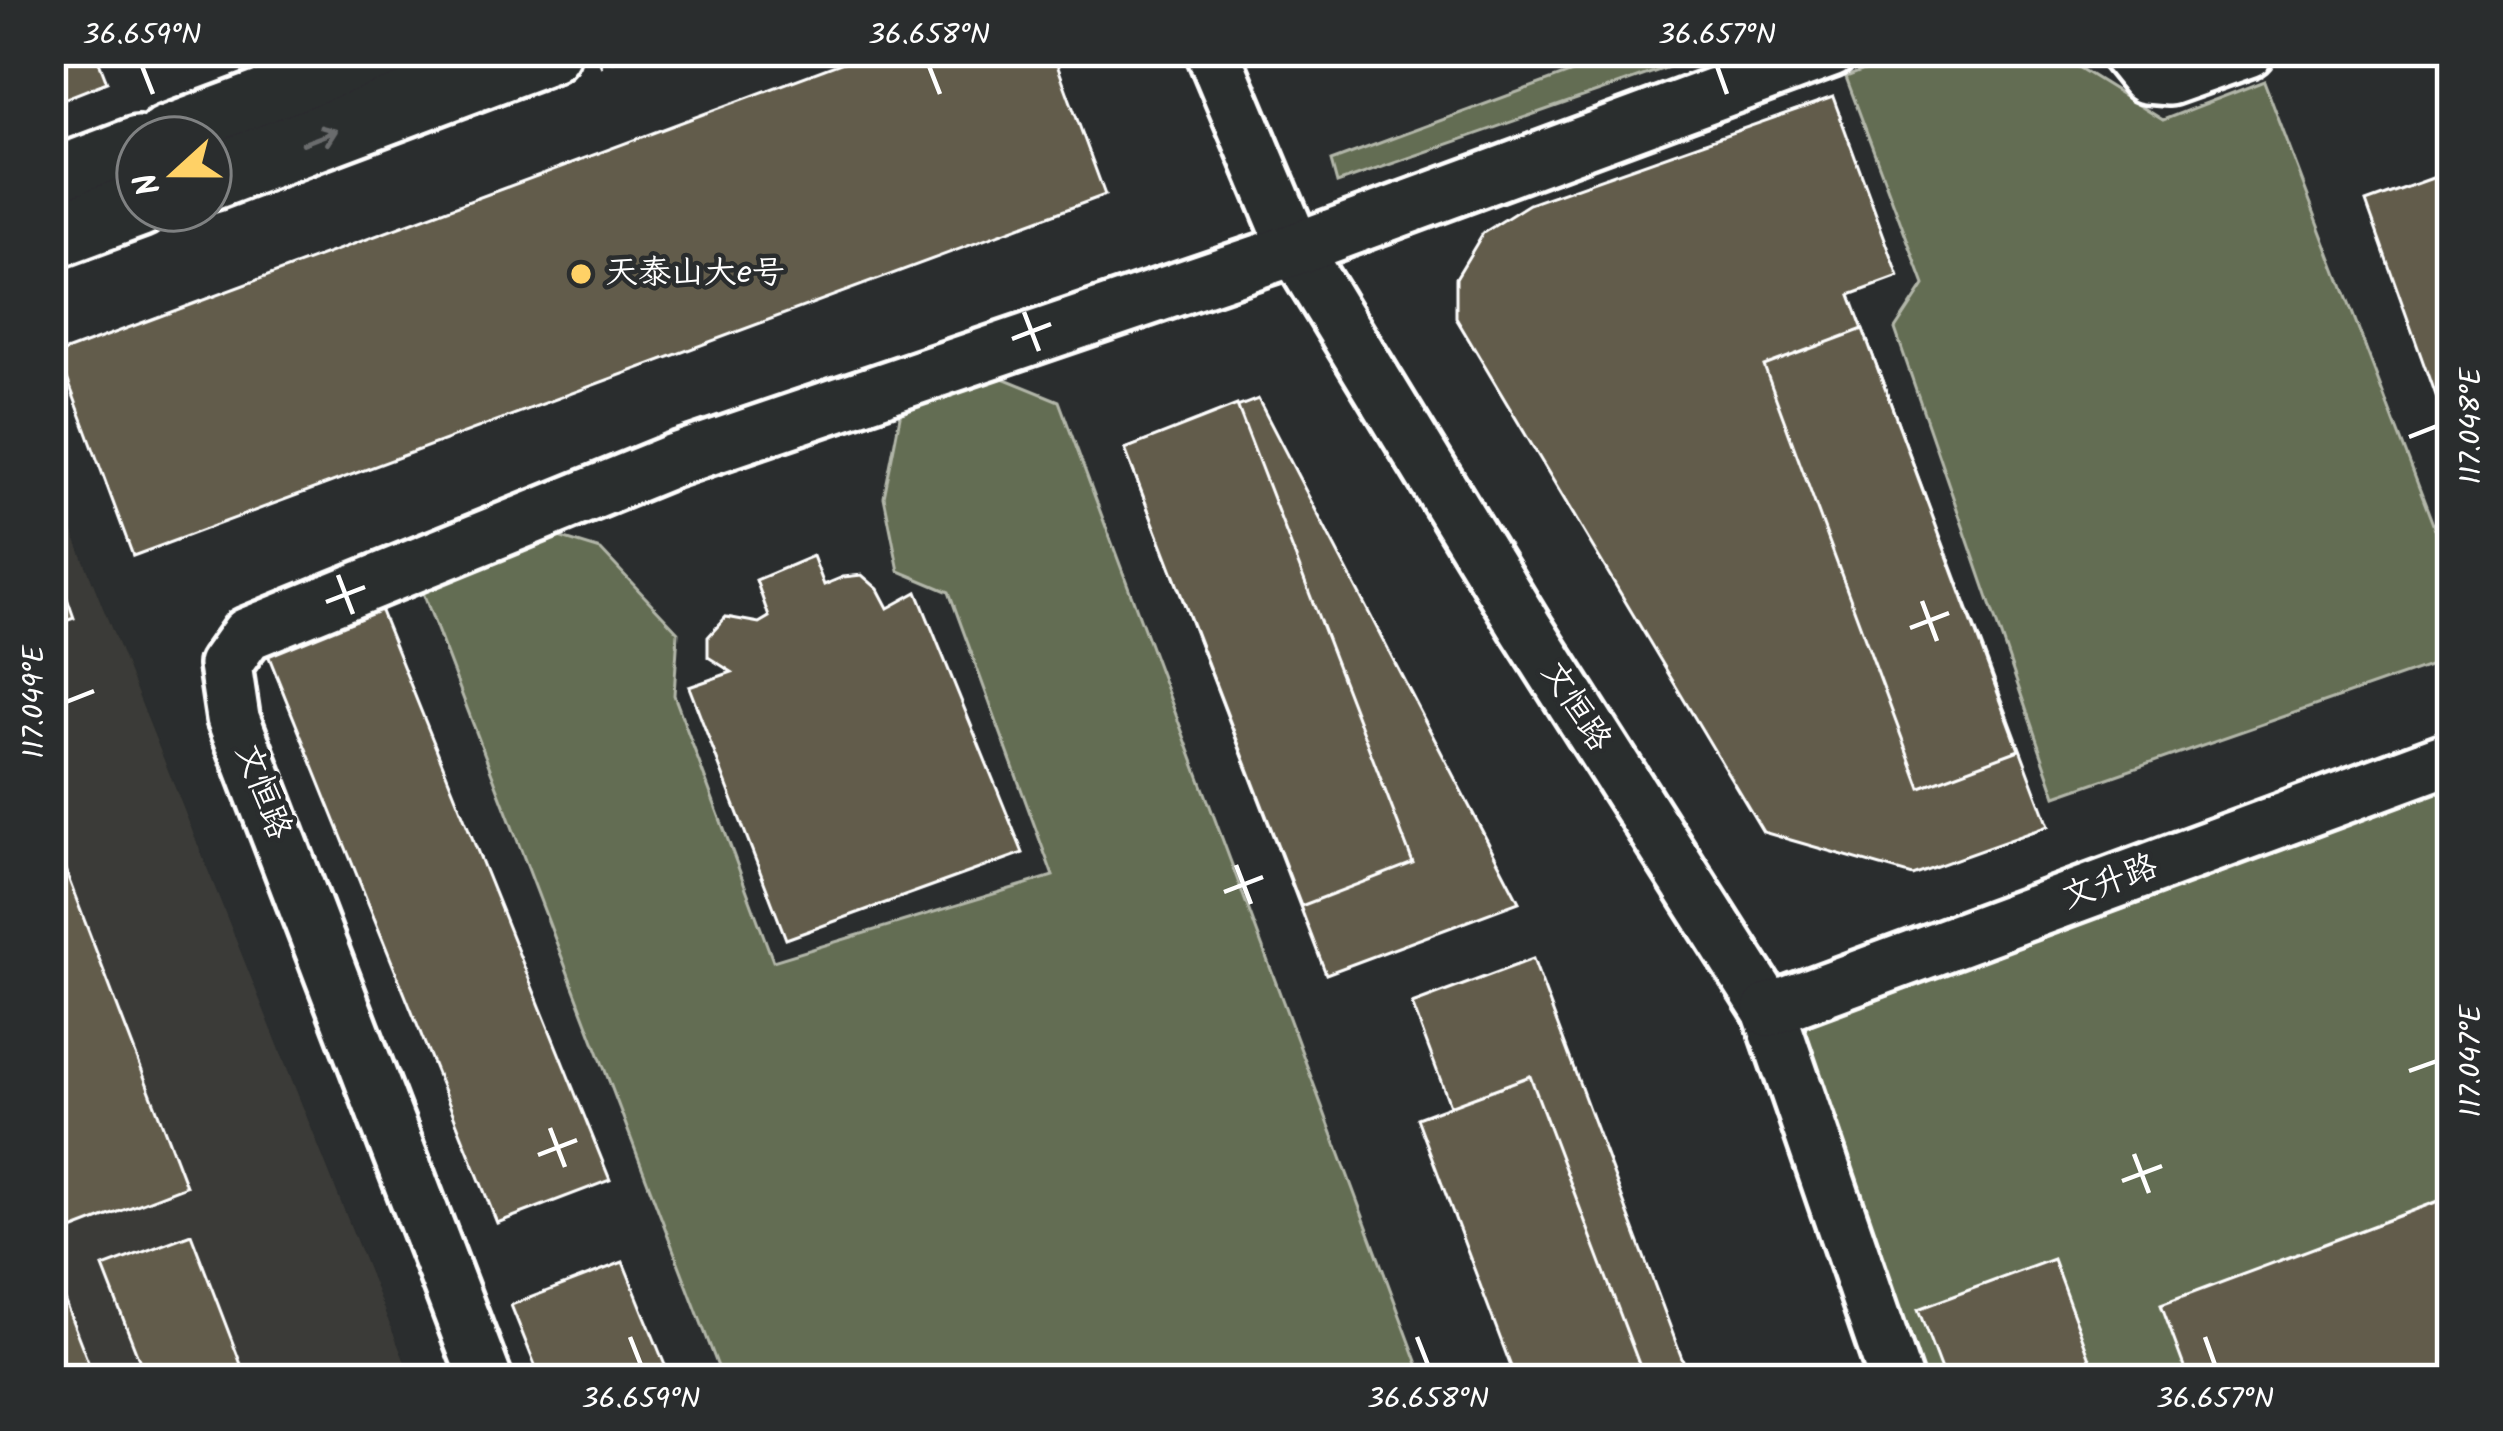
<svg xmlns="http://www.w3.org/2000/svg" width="2503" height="1431" font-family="Kalam,'LXGW WenKai TC',sans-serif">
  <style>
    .built { fill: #3b3b37 }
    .green { fill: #646d53; stroke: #b2b6a9; stroke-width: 3 }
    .building { fill: #625c4b; stroke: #fff; stroke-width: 3 }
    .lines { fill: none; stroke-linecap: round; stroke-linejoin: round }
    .minor-casing { stroke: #fff; stroke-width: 60 }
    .major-casing { stroke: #fff; stroke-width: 72 }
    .path { stroke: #fff; stroke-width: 8; stroke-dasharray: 3 9; stroke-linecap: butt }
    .minor { stroke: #2a2d2e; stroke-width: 51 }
    .major { stroke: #2a2d2e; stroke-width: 63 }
    .oneway { stroke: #6a6c6d }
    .ticks { fill: none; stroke: #fff; stroke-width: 4.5 }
    .poi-dot { fill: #ffd166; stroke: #2a2d2e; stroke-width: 4.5 }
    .labels { text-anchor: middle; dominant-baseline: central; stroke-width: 9; stroke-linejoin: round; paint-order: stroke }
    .poi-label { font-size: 33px; fill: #fff; stroke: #2a2d2e; text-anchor: start }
    .street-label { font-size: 33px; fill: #fff; stroke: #2a2d2e }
    .neatline { fill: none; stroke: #fff; stroke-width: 4.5 }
    .ticks-label { font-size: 30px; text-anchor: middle; fill: #fff }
  </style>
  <rect width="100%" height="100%" fill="#2a2d2e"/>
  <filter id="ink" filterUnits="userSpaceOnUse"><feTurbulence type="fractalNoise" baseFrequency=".00833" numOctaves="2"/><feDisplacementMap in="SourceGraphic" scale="24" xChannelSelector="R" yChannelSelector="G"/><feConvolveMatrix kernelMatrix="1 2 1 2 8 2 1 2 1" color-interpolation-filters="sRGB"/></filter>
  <g filter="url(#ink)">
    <path class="built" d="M51 478 412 1380H51Z"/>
    <g class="green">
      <path d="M1629 51H1714L1337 183 1331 161Z"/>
      <path d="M1912 51H2052L2163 120 2264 81 2452 574V658L2056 796 1895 329 1924 285 1846 77Z"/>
      <path d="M976 367 1059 401 1424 1380H723L422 590 549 534 601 550 678 632 674 695 773 961 1053 876 949 592 899 571 884 497 904 396Z"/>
      <path d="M2452 786V1380H1920L1789 1028Z"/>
    </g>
    <g class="building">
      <path d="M51 51H95L107 82 51 104Z"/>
      <path d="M873 51H1052L1105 195 133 556 58 354Z"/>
      <path d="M1833 97 1899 277 1850 295 2049 826 1912 875 1763 832 1456 318V278L1483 233 1529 204Z"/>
      <path d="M2452 171V443L2366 202Z"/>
      <path d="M1863 329 2019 750 1920 787 1764 366Z"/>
      <path d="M1258 399 1519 902 1326 974 1125 449Z"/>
      <path d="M1237 405 1413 863 1301 906 1125 449Z"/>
      <path d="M51 552 74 618 51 626Z"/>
      <path d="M813 556 824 585 843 577 862 575 878 589 888 608 917 592 1023 853 786 939 689 687 732 672 708 657V637L726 617 759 623 769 617 756 580Z"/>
      <path d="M378 604 610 1180 497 1223 265 647Z"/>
      <path d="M51 833 186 1186 51 1238Z"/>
      <path d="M1533 959 1690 1380H1553L1412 1004Z"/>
      <path d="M1530 1076 1645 1380H1516L1417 1118Z"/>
      <path d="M2452 1196V1380H2189L2161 1305Z"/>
      <path d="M191 1234 247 1380H147L103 1267Z"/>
      <path d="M2053 1259 2098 1380H1945L1918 1309Z"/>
      <path d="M623 1262 671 1380H541L511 1305Z"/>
      <path d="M51 1266 95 1380H51Z"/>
    </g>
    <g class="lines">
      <g class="minor-casing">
        <g id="minor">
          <path d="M1212 51 1295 249 1526 628 1769 1010 1896 1380"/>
          <path d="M2125 51 2146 77 2169 79 2248 51"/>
          <path d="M1769 1010 2452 757"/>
          <path d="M486 1380 233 718 225 665 247 634 672 461 1295 249 1831 51"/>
        </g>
      </g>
      <g class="major-casing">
        <g id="major">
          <path d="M168 138 401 51"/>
          <path d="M210 178 548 51"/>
          <path d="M51 182 138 149"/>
          <path d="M51 237 138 205"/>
        </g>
      </g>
      <path class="path" d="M599 64 633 51"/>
      <use href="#minor" class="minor"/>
      <use href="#major" class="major"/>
    </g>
    <defs><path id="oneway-shaft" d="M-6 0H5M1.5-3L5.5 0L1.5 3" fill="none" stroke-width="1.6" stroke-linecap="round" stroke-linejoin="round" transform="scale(3)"/></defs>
    <use class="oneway" href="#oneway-shaft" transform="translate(320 137) rotate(-21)"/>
  </g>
  <path class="ticks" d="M142 66 153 94M929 66 940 94M1717 66 1727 94M1024 312 1039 351M1012 339 1051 324M2409 437 2437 426M338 575 353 614M1922 601 1937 641M326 602 365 587M1910 628 1949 613M66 702 94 691M1236 865 1251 904M1224 892 1263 877M2409 1071 2437 1061M550 1128 565 1167M2134 1154 2149 1193M538 1155 577 1140M2122 1181 2162 1166M630 1337 641 1365M1417 1337 1428 1365M2205 1337 2215 1365"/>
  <circle class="poi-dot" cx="581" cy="274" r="12"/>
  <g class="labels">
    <g class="poi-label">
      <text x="605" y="274">天泰山大e号</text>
    </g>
    <g class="street-label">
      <text transform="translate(1575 707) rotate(57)">文恒路</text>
      <text transform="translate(262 792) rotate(69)">文恒路</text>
      <text transform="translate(2110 883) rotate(-20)">文升路</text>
    </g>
  </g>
  <rect width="2503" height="1431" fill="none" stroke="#2a2d2e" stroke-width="132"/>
  <g transform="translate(174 174) rotate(249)"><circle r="57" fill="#2a2d2e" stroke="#7f8182" stroke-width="3"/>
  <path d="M0-9L21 45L0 30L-21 45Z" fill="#ffd166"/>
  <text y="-18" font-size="33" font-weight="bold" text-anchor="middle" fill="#ffffff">N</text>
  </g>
  <rect x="66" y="66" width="2371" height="1299" class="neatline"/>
  <g class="ticks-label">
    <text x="142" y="44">36.659°N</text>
    <text x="929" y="44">36.658°N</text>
    <text x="1717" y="44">36.657°N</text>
    <text transform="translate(2470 426) rotate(-90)" y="10">117.048°E</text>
    <text transform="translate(33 702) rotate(-90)" y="10">117.049°E</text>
    <text transform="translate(2470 1061) rotate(-90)" y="10">117.047°E</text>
    <text x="641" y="1408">36.659°N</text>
    <text x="1428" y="1408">36.658°N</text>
    <text x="2215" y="1408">36.657°N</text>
  </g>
</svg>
